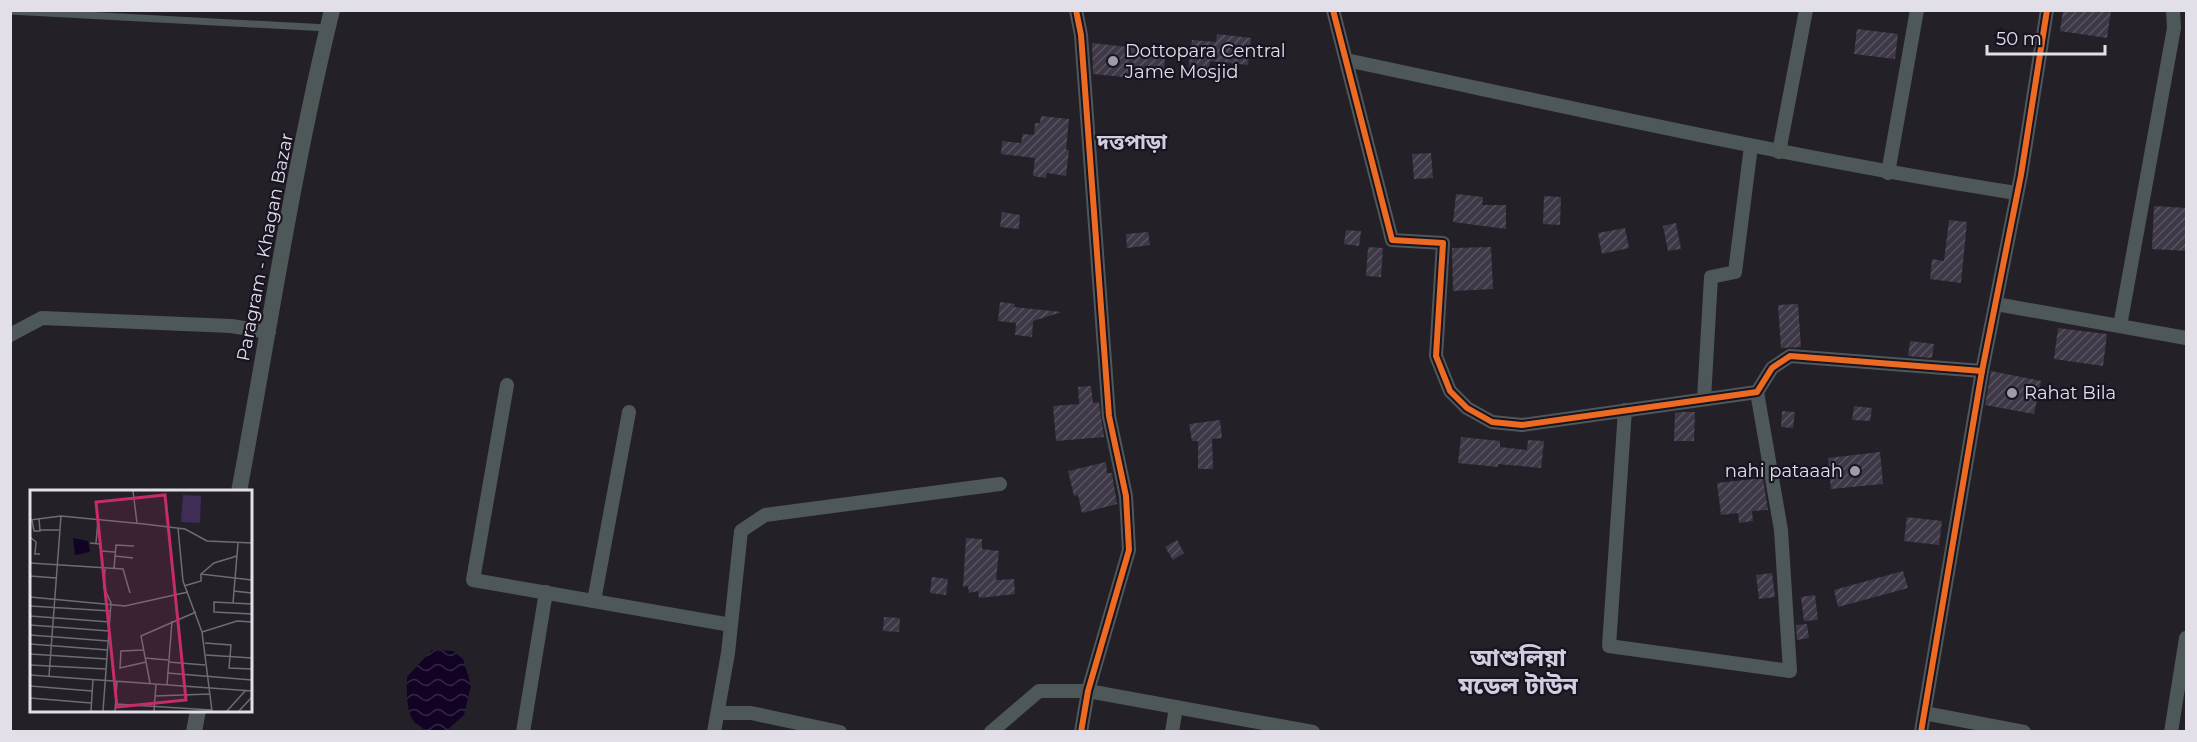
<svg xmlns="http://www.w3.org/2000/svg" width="2197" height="742" font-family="Montserrat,'Noto Sans Bengali',sans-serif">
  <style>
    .water { fill: url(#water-waves) }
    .building { fill: url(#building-hatch) }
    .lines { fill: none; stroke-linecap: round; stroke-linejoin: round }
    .service { stroke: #4e5858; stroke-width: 7 }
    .minor { stroke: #4e5858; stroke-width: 14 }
    .tertiary { stroke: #4e5858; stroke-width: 16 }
    .cycleway-casing { stroke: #191421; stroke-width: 10 }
    .cycleway { stroke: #ed6a23; stroke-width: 6 }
    .poi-dot { fill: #9f9ca5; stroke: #191421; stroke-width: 2 }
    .labels { text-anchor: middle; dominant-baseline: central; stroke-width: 4.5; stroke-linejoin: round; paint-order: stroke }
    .poi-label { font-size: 18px; fill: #e2dfe8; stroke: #191421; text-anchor: start }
    .street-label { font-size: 18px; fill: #e2dfe8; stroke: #191421 }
    .quarter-label { font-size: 21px; font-weight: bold; fill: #d4cde0; stroke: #191421 }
    .district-label { font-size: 24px; font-weight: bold; fill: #d4cde0; stroke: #191421 }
    .inset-road { fill: none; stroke: #6f6c75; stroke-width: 1.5 }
    .view { fill: #c52c69; fill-opacity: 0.15; stroke: #c52c69; stroke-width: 3 }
    .inset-edge { fill: none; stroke: #e2dfe8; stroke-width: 3 }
  </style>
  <defs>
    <pattern id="water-waves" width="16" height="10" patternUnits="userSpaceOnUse" patternTransform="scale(1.5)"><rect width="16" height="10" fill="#120324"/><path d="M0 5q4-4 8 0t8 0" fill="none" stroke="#342744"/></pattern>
    <pattern id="building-hatch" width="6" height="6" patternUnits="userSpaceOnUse" patternTransform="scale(1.5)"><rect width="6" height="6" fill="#3e3847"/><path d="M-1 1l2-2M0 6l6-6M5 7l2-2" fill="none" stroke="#5a5462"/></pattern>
  </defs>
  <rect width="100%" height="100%" fill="#232028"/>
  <path class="water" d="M432 650 453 651 463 659 471 685 464 715 446 731C407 736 406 708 407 677Z"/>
  <g class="building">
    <path d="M2063 10H2111L2107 38 2060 31Z"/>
    <path d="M1857 29 1898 34 1895 59 1854 54Z"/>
    <path d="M1217 34 1251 38 1248 65 1210 61 1208 74 1188 72 1192 40 1216 42Z"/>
    <path d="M1092 43 1137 48 1136 55 1165 58 1164 73 1135 69 1134 78 1093 74Z"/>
    <path d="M1041 116 1069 119 1066 150H1069L1066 176 1047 173 1046 178 1033 176 1035 158 1001 154 1002 141 1021 143 1023 134 1034 135 1035 123H1040Z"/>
    <path d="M1431 153 1433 178 1414 179 1412 154Z"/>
    <path d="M1456 194 1483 197 1482 205H1506V229L1453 222Z"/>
    <path d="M1544 196 1561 197 1560 225 1543 224Z"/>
    <path d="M2154 206 2187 208V251L2152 249Z"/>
    <path d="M1002 212 1020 215 1019 229 1000 227Z"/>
    <path d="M1949 220 1967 222 1961 283 1930 279 1932 259 1944 261Z"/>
    <path d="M1676 223 1681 249 1668 251 1663 226Z"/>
    <path d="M1625 228 1629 248 1602 254 1598 233Z"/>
    <path d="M1346 230 1361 231 1359 246 1344 244Z"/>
    <path d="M1148 232 1150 245 1127 248 1126 234Z"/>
    <path d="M1368 247 1383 248 1381 277 1366 276Z"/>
    <path d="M1491 247 1493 289 1453 291 1452 248Z"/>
    <path d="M1000 302 1015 304 1014 307 1062 312 1033 321 1032 337 1015 335 1016 323 998 321Z"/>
    <path d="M1798 304 1801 347 1781 348 1778 305Z"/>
    <path d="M2058 328 2107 334 2103 366 2054 359Z"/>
    <path d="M1910 341 1934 344 1932 358 1908 356Z"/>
    <path d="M1991 371 2041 381 2034 414 1985 405Z"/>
    <path d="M1091 386 1093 403 1099 402 1104 437 1056 441 1053 406 1079 404 1078 387Z"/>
    <path d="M1854 406 1872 408 1870 421 1852 420Z"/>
    <path d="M1782 411 1795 412 1793 428 1781 427Z"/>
    <path d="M1681 412H1695L1694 441H1674L1675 413Z"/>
    <path d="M1220 420 1222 438 1212 439 1213 469H1198V441H1192L1189 424Z"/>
    <path d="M1461 437 1500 441V447L1527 450 1528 440 1544 441 1541 468 1498 464V467L1458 463Z"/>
    <path d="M1880 452 1883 484 1831 489 1828 458Z"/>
    <path d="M1106 462 1107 473H1112L1117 504 1082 513 1078 495 1074 496 1068 471Z"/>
    <path d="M1763 478 1768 510 1752 511 1753 521 1739 523 1738 513 1721 515 1717 483Z"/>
    <path d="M1907 517 1942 521 1939 545 1904 541Z"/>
    <path d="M966 538 982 539V549L999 551 996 580 1014 579 1015 594 979 598 978 591 969 593 968 586 963 587Z"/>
    <path d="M1177 540 1184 553 1173 560 1165 547Z"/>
    <path d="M1903 571 1908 588 1838 607 1834 590Z"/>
    <path d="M1772 573 1775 597 1759 599 1756 575Z"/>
    <path d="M932 577 948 579 946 595 930 593Z"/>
    <path d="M1815 595 1818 620 1804 621 1801 597Z"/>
    <path d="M884 617 900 618 899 632 883 631Z"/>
    <path d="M1807 624 1809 638 1797 640 1796 625Z"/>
  </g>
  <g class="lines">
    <path class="service" d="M10 11 328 28"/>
    <g class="minor">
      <path d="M1076 10 1081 35 1109 416 1126 496 1129 550 1088 691 1081 732"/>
      <path d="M1333 10 1392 240 1443 243 1436 356 1450 391 1467 408 1492 422 1522 425 1757 392 1772 368 1790 356 1982 371"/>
      <path d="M1346 60C1569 107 1791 158 2016 193"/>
      <path d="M1779 152 1806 10"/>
      <path d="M1888 173 1917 10"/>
      <path d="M1996 304 2186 338"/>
      <path d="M2120 326 2174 28 2173 10"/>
      <path d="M10 335 42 318 231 326 269 332"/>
      <path d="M507 385 473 580 731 625"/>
      <path d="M1704 399 1711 277 1735 272 1751 146"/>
      <path d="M1625 410 1609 646 1790 671 1781 530 1757 392"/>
      <path d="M594 601 629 412"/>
      <path d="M718 713H751L840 732"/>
      <path d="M1924 713 2024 732"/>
      <path d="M523 732 546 592"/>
      <path d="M714 732 728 653 741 531 765 515 1000 484"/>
      <path d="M991 732 1039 691H1088L1313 732"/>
      <path d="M1172 732 1176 707"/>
      <path d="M1921 732 1982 371 2021 175 2047 10"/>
      <path d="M2171 732 2186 638"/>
    </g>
    <g class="tertiary">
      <path d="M239 492C269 331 293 169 332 10"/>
      <path d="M194 732 198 710"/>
    </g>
    <g class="cycleway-casing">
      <g id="cycleway">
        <path d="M1076 10 1081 35 1109 416 1126 496 1129 550 1088 691 1081 732"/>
        <path d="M1333 10 1392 240 1443 243 1436 356 1450 391 1467 408 1492 422 1522 425 1757 392 1772 368 1790 356 1982 371"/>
        <path d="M1921 732 1982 371 2021 175 2047 10"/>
      </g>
    </g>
    <use href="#cycleway" class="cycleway"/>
  </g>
  <g class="poi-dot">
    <circle cx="1113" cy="61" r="6"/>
    <circle cx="2012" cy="393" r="6"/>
    <circle cx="1855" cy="471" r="6"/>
  </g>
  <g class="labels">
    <g class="poi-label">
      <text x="1125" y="51">Dottopara Central<tspan x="1125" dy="21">Jame Mosjid</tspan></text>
      <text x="2024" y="393">Rahat Bila</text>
      <text x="1843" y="471" text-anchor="end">nahi pataaah</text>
    </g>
    <g class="street-label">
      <text transform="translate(265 247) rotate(-79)">Paragram - Khagan Bazar</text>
    </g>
    <g class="quarter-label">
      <text x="1132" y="141">দত্তপাড়া</text>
    </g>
    <g class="district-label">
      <text x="1518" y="657">আশুলিয়া<tspan x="1518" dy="28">মডেল টাউন</tspan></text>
    </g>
  </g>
  <g transform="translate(30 490)">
    <rect width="222" height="222" fill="#232028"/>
    <path d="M153 5 171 6 170 33 151 32Z" fill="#3f2d57"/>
    <path d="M43 48 58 51 60 62 45 65Z" fill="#120324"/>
    <path class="inset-road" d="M103 1 107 33M0 30 31 26 114 34 155 39 177 51 222 53M2 30 4 41H10L9 28M148 38 153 91 172 142M10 40H29M0 47 6 52 5 64H10M60 53 70 54 71 61 85 62M66 53 68 30M208 53 204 101 222 103M85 66 103 68M0 73 93 79 100 103M84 79 86 55 104 56M171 84 184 73 207 66M0 86 26 88M154 96 171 91V84L222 90M204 101 203 113 222 114M0 107 95 116 158 102M203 113 184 112V122L222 124M0 116 81 121M0 126 80 132M0 135 79 141M0 145 78 151M175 153 201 155 199 178 222 179M0 154 78 160M113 160 91 161 90 178 116 172M0 164 77 169M176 165 222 168M115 168 138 170M138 172 175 175M0 175 76 179M137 183 222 190M0 185 222 201M19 186 31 26M120 193 111 146 166 122M137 195 142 131M0 196 62 201M125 206 180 204M0 208 61 213M86 214 181 220M61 221 63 189M73 221 81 113 74 98 75 79M85 221 87 191M124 221 126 194M182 221 172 142 207 131 222 132M197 221 216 200M209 221 222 207"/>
    <path class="view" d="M135 5 156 210 87 217 66 12Z"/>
    <rect width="222" height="222" class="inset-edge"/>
  </g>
  <rect width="2197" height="742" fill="none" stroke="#e2dfe8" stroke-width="24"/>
  <path d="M1987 45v9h118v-9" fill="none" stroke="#e2dfe8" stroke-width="3"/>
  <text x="1996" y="45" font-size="18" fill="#e2dfe8" stroke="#191421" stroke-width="4.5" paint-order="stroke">50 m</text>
</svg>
